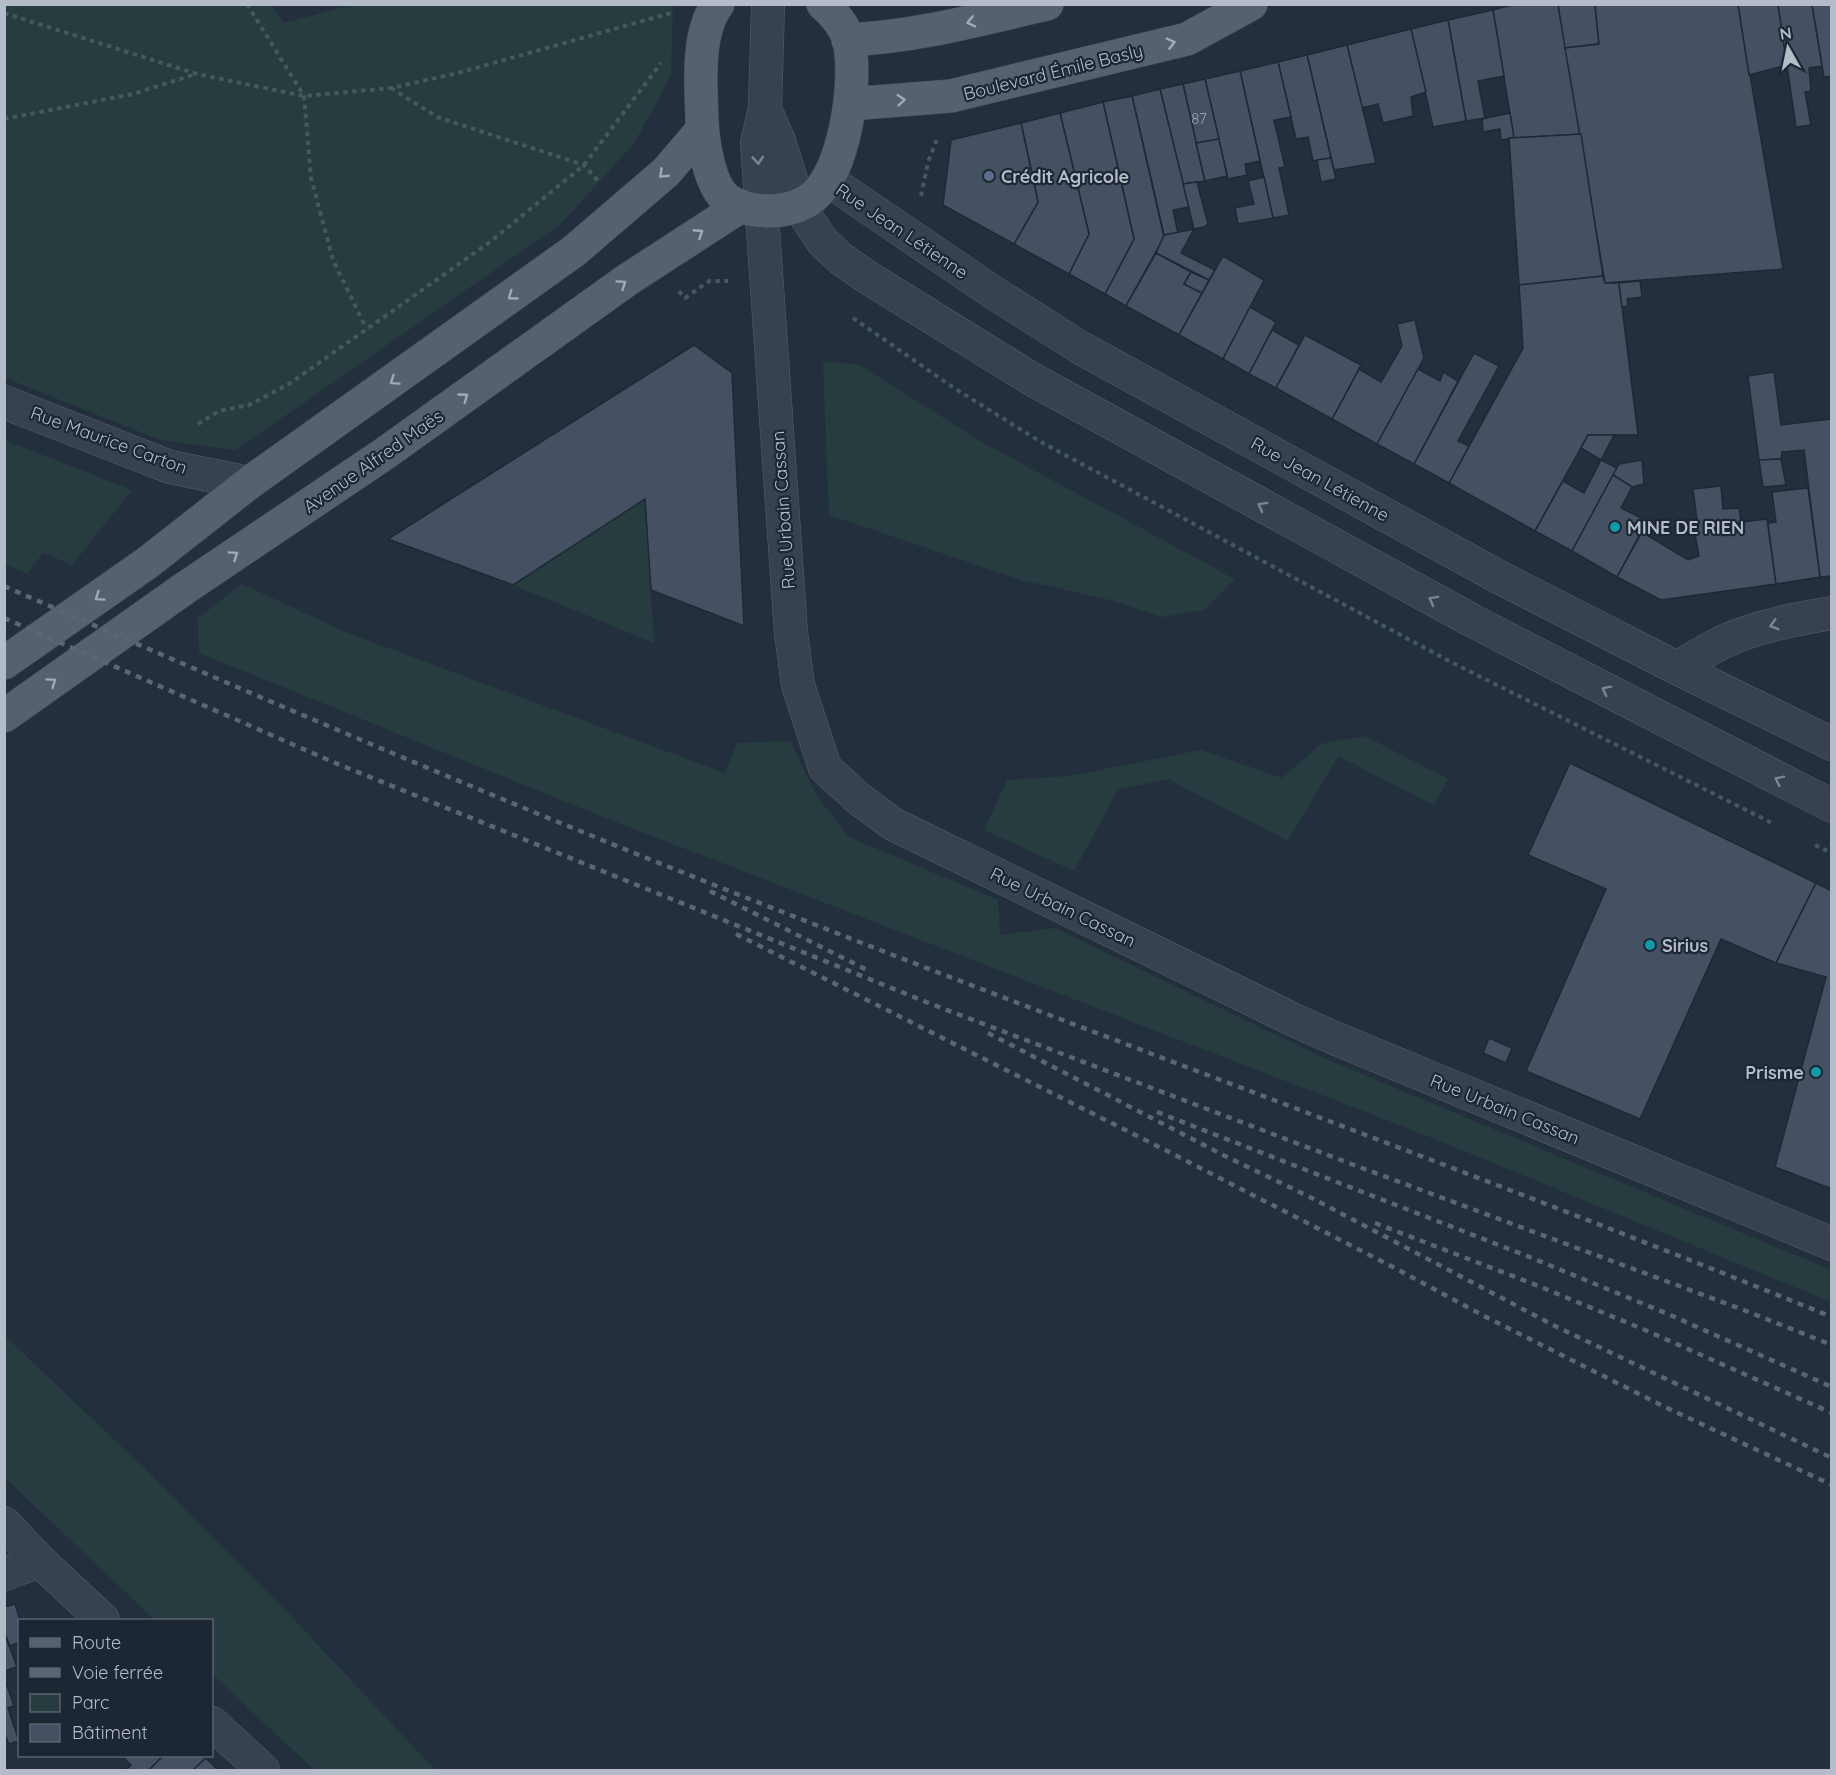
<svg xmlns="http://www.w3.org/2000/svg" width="1836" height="1775" font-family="Quicksand,sans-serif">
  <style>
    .green { fill: #263c3f }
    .building { fill: #455162; stroke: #1f2835; stroke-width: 1.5 }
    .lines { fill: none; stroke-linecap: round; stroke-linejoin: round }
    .minor-casing { stroke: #565f6c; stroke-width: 34 }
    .major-casing { stroke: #414a57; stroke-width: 34 }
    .path { stroke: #44595c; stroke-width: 4; stroke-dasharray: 4.5 4.5; stroke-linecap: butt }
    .minor { stroke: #38414e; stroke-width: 33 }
    .major { stroke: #56606e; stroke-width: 33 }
    .rail { stroke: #5a6575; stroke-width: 4.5; stroke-dasharray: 6 6; stroke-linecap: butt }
    .oneway { stroke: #a1aab7 }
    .oneway2 { stroke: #7c8592 }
    .service-dot { fill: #5c6f8a; stroke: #1d2633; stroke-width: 2 }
    .culture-dot { fill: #0f9aa8; stroke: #1d2633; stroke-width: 2 }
    .labels { text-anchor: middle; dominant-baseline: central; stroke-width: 4.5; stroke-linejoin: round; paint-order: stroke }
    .number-label { font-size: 15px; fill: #98a1af }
    .street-label { font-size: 18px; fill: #b4bcc9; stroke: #1d2633 }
    .poi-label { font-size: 18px; font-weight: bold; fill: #b4bcc9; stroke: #1d2633; text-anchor: start }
  </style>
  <rect width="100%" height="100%" fill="#242f3e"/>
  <g class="green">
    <path d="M5 4 271 5 284 23 352 5H673L671 75 635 142 561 224 236 450 160 440 5 378Z"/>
    <path d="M823 362 858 364 982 442 1235 579 1204 610 1162 617 1110 600 1021 580 829 515Z"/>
    <path d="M4 440 132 490 72 565 43 553 27 574 5 564Z"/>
    <path d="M645 499 654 643 513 585Z"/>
    <path d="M242 584 345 632 725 773 737 743 790 741 817 796 849 837 998 900 1000 935 1055 928 1326 1059 1831 1270V1302L1425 1135 603 817 199 653 198 618Z"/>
    <path d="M1365 736 1448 779 1434 805 1338 756 1288 841 1168 779 1118 790 1074 871 984 830 1007 780 1069 776 1201 750 1282 778 1321 744Z"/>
    <path d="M5 1336 143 1467 291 1616 435 1770H314L212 1674V1620H155L5 1478Z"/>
  </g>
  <g class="building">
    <path d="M1516 4H1558L1581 134 1514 138 1493 10Z"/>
    <path d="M1558 4H1595L1599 44 1565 48Z"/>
    <path d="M1595 4H1738L1783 269 1605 283 1565 48 1599 44Z"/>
    <path d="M1738 4H1778L1787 65 1749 75Z"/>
    <path d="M1778 4H1812L1822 66 1809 68 1811 91 1805 92 1811 125 1796 127Z"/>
    <path d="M1812 4H1832V76L1824 77Z"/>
    <path d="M1493 10 1504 76 1478 81 1485 118 1466 121 1448 20Z"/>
    <path d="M1448 20 1466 121 1433 127 1411 29Z"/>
    <path d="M1411 29 1426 92 1411 97 1413 116 1383 123 1378 104 1362 108 1347 45Z"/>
    <path d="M1347 45 1376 163 1334 170 1307 55Z"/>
    <path d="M1307 55 1331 158 1313 161 1308 137 1296 139 1278 62Z"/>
    <path d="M1278 62 1291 117 1274 120 1285 167 1279 168 1289 215 1273 218 1240 71Z"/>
    <path d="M1240 71 1260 161 1245 164 1247 175 1228 179 1205 79Z"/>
    <path d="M1205 79 1219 139 1196 143 1183 84Z"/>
    <path d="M1183 84 1205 181 1183 184 1160 89Z"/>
    <path d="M1160 89 1189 207 1173 210 1178 233 1164 235 1132 96Z"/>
    <path d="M1132 96 1164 237 1126 306 1105 294 1134 239 1103 102Z"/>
    <path d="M1103 102 1134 239 1105 294 1069 274 1089 234 1060 113Z"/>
    <path d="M1060 113 1089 234 1069 274 1014 244 1038 202 1021 123Z"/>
    <path d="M1510 113 1514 138 1501 140 1500 129 1483 132 1482 119Z"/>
    <path d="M1021 123 1038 202 1014 244 943 205 951 140Z"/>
    <path d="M1581 134 1603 276 1519 285 1509 138Z"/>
    <path d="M1219 139 1227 176 1205 181 1196 143Z"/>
    <path d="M1331 158 1336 179 1321 182 1317 160Z"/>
    <path d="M1264 177 1273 218 1238 224 1235 208 1254 204 1248 181Z"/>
    <path d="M1197 182 1208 224 1204 227 1194 229 1183 184Z"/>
    <path d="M1194 229 1181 253 1215 270 1209 280 1156 253 1164 235Z"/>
    <path d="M1156 253 1191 272 1184 284 1202 293 1179 335 1126 306Z"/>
    <path d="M1223 256 1264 280 1223 359 1179 335Z"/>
    <path d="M1191 272 1209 280 1202 293 1184 284Z"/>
    <path d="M1603 276 1605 283H1619L1638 435H1588L1535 531 1449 483 1523 348 1519 285Z"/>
    <path d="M1640 281 1642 297 1627 299 1628 306 1622 307 1619 283Z"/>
    <path d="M1250 307 1276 322 1249 374 1223 359Z"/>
    <path d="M1415 320 1424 358 1377 444 1332 419 1359 369 1381 382 1402 346 1397 324Z"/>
    <path d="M1272 330 1299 345 1276 388 1249 374Z"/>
    <path d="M1305 335 1361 365 1332 419 1276 388Z"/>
    <path d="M694 345 732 373 744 626 651 590 645 499 513 585 388 539Z"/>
    <path d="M1474 353 1499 366 1458 441 1469 446 1449 483 1414 464Z"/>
    <path d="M1418 369 1440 381 1443 372 1458 381 1414 464 1377 444Z"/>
    <path d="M1774 372 1781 425 1831 419 1832 576 1820 577 1804 450 1782 452 1781 459 1759 460 1748 376Z"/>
    <path d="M1588 435H1614L1601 460 1581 448Z"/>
    <path d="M1781 459 1786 485 1763 487 1759 460Z"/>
    <path d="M1601 460 1617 468 1572 551 1535 531 1563 481 1584 493Z"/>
    <path d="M1642 460 1644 484 1632 487 1613 475 1619 464Z"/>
    <path d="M1613 475 1632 487 1621 508 1647 521 1617 577 1572 551Z"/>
    <path d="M1721 486 1723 509 1739 508 1741 522 1767 519 1776 584 1661 600 1617 577 1642 532 1688 560 1699 556 1694 529 1698 528 1693 489Z"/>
    <path d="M1808 488 1820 577 1776 584 1768 523 1776 522 1772 492Z"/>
    <path d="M1570 763 1816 883 1776 963 1721 939 1640 1119 1526 1071 1606 889 1528 855Z"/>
    <path d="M1816 883 1832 891V1189L1775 1167 1826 977 1776 963Z"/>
    <path d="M1489 1038 1512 1048 1506 1063 1483 1053Z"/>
    <path d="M15 1604 20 1620V1642L10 1646 4 1632V1607Z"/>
    <path d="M4 1632 17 1667 4 1671Z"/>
    <path d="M4 1677 14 1706 8 1708 19 1741 9 1744 4 1733Z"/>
    <path d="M122 1756H163L149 1770H126L131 1765Z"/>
    <path d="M163 1756H202L206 1758 193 1770H149Z"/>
    <path d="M206 1758 218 1770H193Z"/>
  </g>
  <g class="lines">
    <g class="minor-casing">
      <g id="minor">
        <path d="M768 4 765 109 757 143 791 633 798 685 825 768 859 799 893 824 1294 1020 1332 1037 1832 1244"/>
        <path d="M765 109 779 141 799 206 822 241 840 258 867 277 1030 378 1473 621 1832 806"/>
        <path d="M828 180 994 293 1081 348 1497 576 1677 668 1832 744"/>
        <path d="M4 402 170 467 249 483"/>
        <path d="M1677 668C1693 659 1710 648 1727 640 1760 626 1796 619 1832 613"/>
        <path d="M4 1523 40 1561 103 1620"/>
        <path d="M4 1574 40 1561"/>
        <path d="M212 1723 263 1770"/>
      </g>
    </g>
    <g class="major-casing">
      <g id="major">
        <path d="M718 4C696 33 701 85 702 120 703 141 709 187 728 200 740 209 758 211 772 211 787 210 802 207 814 196 845 170 858 80 849 41 845 27 834 13 823 4"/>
        <path d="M848 40C916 37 981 19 1047 4"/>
        <path d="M850 104 951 96 1187 39 1251 4"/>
        <path d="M4 663 147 563 249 483 574 251 666 172 702 130"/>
        <path d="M4 716 185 588 384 454 627 280 741 206"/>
      </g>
    </g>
    <g class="path">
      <path d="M247 4 304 96 311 178 333 260 366 328"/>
      <path d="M4 13 197 74 304 96 391 88 458 73 671 13"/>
      <path d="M391 88 437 117 584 165 598 181"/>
      <path d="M4 119 133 94 196 74"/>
      <path d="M921 196 928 162 938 137"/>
      <path d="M679 291 685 298 709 281H728"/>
      <path d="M853 318 954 388 1041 442 1451 662 1774 824"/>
      <path d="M198 424 219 411 249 405 289 384 490 242 584 165 661 63"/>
      <path d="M1815 845 1832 853"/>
    </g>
    <use href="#minor" class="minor"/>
    <use href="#major" class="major"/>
    <g class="rail">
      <path d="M4 586C267 701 531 814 798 918 1142 1053 1490 1178 1832 1317"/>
      <path d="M4 618 333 762 926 1002 1354 1165 1741 1309 1832 1345"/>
      <path d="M710 891 871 972"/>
      <path d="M736 934 1171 1153 1391 1266 1486 1317 1665 1407 1832 1485"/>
      <path d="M988 1033 1223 1155 1308 1196 1555 1326 1832 1458"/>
      <path d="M1157 1112 1527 1256 1668 1314 1832 1387"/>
      <path d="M1375 1223 1536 1285 1645 1330 1832 1413"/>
    </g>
  </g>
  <defs><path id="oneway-chevron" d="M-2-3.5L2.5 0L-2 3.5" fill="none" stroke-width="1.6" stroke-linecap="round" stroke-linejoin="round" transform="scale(1.5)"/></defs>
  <g class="oneway">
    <use href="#oneway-chevron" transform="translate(971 22) rotate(167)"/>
    <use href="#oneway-chevron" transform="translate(1171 43) rotate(-14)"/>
    <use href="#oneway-chevron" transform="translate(901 100) rotate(-5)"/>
    <use href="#oneway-chevron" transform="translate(663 174) rotate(136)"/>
    <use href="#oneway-chevron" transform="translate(699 233) rotate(-33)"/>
    <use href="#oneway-chevron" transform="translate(622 284) rotate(-35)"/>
    <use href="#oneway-chevron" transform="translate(512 296) rotate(144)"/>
    <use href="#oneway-chevron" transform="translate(394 381) rotate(145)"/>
    <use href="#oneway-chevron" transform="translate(464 397) rotate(-36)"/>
    <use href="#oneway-chevron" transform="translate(234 555) rotate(-34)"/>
    <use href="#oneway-chevron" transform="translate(99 597) rotate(145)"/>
    <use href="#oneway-chevron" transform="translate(52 682) rotate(-35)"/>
  </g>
  <g class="oneway2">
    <use href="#oneway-chevron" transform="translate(758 160) rotate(86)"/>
    <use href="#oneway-chevron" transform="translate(1262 506) rotate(-151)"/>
    <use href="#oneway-chevron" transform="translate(1433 600) rotate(-151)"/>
    <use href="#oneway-chevron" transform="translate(1774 625) rotate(164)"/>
    <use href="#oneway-chevron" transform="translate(1606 690) rotate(-153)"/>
    <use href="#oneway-chevron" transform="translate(1779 780) rotate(-153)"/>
  </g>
  <circle class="service-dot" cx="989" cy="176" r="6"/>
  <g class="culture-dot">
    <circle cx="1615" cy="527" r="6"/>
    <circle cx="1650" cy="945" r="6"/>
    <circle cx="1816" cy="1072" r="6"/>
  </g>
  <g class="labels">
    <g class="number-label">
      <text x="1199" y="118">87</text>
    </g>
    <g class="street-label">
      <text transform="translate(1053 72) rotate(-14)">Boulevard Émile Basly</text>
      <text transform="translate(902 231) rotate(34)">Rue Jean Létienne</text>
      <text transform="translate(109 440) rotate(20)">Rue Maurice Carton</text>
      <text transform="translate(373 461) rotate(-35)">Avenue Alfred Maës</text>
      <text transform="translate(1320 479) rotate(29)">Rue Jean Létienne</text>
      <text transform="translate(783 510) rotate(-94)">Rue Urbain Cassan</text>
      <text transform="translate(1063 907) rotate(26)">Rue Urbain Cassan</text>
      <text transform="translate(1505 1109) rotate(22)">Rue Urbain Cassan</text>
    </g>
    <g class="poi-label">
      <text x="1001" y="176">Crédit Agricole</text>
      <text x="1627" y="527">MINE DE RIEN</text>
      <text x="1662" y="945">Sirius</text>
      <text x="1804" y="1072" text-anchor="end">Prisme</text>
    </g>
  </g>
  <rect width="1836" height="1775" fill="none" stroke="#b4bcc9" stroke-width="12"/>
  <rect x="18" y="1619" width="195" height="138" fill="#1d2633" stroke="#59626f" stroke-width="1.5"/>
  <rect x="30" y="1638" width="30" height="9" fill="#56606e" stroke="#59626f" stroke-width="1.5"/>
  <text x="72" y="1649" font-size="18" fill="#b4bcc9">Route</text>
  <rect x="30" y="1668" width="30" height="9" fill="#5a6575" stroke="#59626f" stroke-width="1.5"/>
  <text x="72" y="1679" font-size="18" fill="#b4bcc9">Voie ferrée</text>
  <rect x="30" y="1694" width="30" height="18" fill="#263c3f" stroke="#59626f" stroke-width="1.5"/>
  <text x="72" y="1709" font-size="18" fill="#b4bcc9">Parc</text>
  <rect x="30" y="1724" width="30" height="18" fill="#455162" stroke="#59626f" stroke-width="1.5"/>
  <text x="72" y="1739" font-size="18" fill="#b4bcc9">Bâtiment</text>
  <g transform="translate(1788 48) rotate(351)" stroke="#1d2633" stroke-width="4.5" paint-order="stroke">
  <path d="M0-4.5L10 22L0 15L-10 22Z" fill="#b4bcc9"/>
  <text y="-9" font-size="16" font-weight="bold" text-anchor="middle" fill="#b4bcc9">N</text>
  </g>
</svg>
